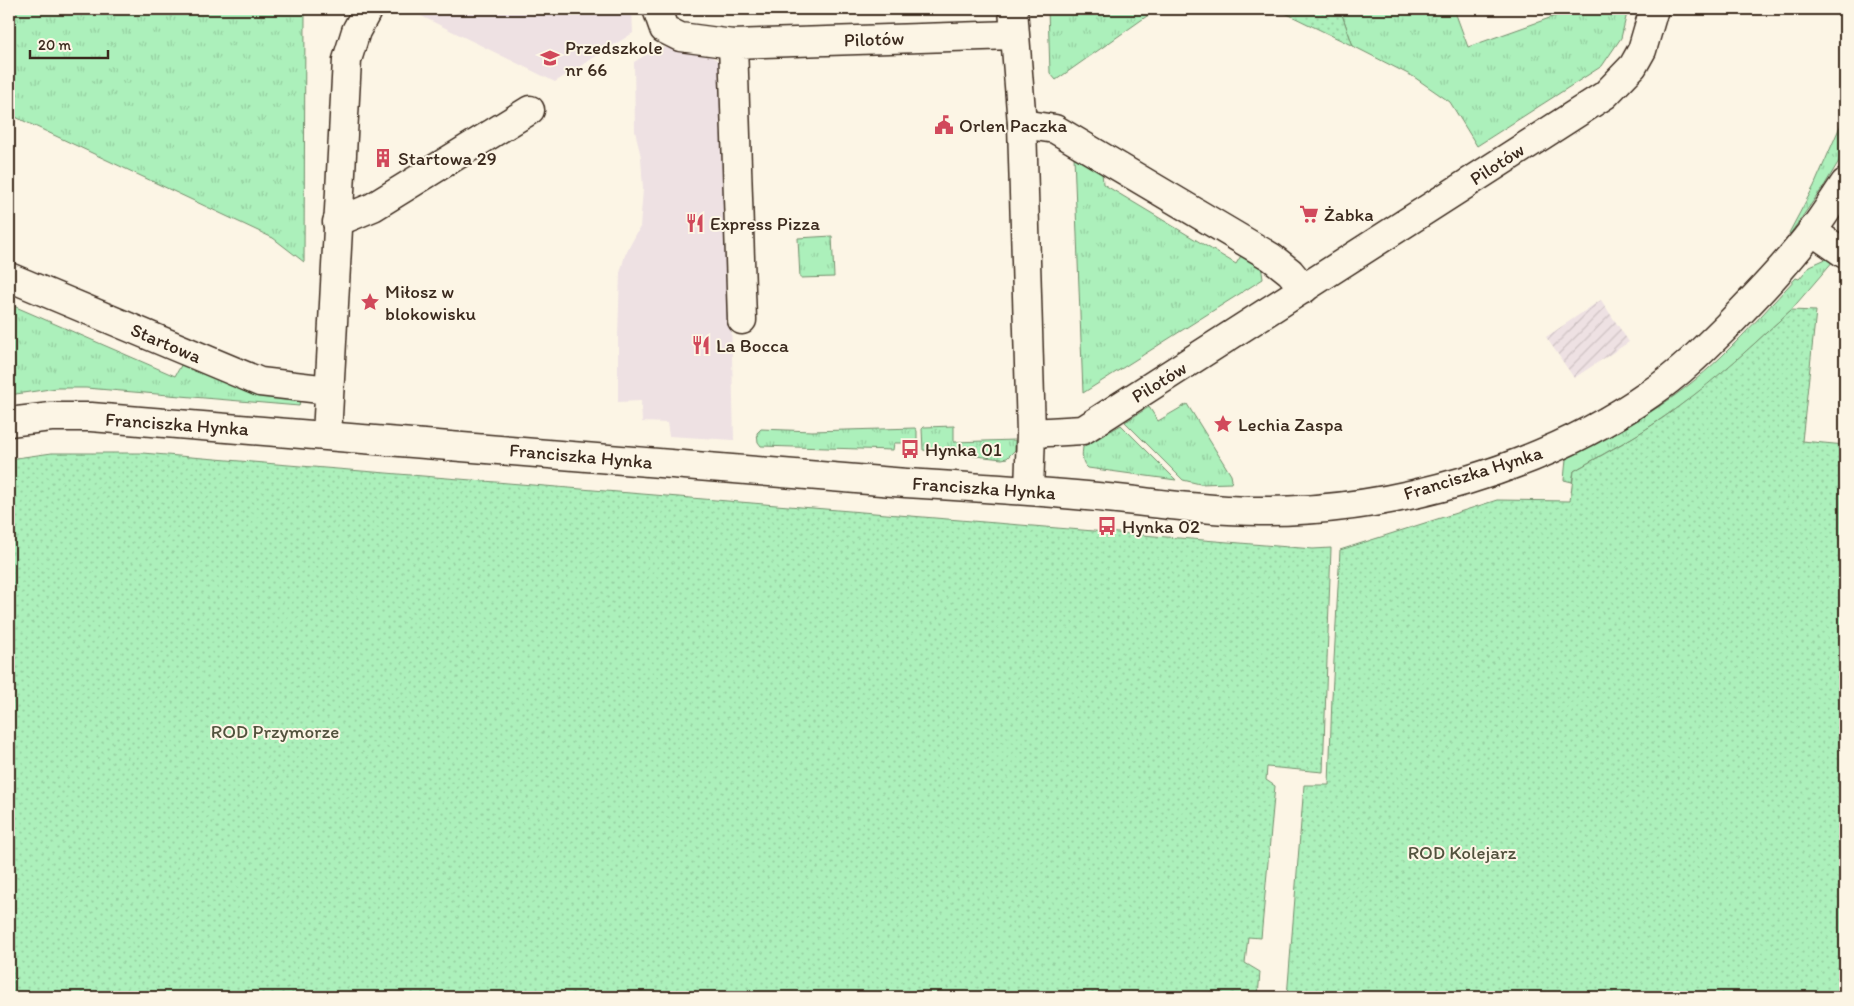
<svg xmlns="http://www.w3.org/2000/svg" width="1854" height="1006" font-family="Itim,sans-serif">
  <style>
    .built { fill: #eee1e3 }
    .industrial { fill: url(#industrial-furrows) }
    .grass { fill: url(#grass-tufts); stroke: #748d6c }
    .garden { fill: url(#garden-dots); stroke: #748d6c }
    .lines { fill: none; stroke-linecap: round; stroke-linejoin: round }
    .minor-casing { stroke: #3b2a1e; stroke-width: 31 }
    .minor { stroke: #fcf5e5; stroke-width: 28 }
    .labels { text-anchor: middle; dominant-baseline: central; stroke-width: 4; stroke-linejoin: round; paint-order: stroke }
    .street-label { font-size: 19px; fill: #3b2a1e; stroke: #fcf5e5 }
    .poi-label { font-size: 19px; fill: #3b2a1e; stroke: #fcf5e5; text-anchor: start }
    .park-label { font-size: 19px; fill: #52523d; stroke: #fcf5e5 }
  </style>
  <defs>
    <pattern id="industrial-furrows" width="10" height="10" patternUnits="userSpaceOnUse" patternTransform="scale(1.25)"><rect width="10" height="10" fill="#eee1e3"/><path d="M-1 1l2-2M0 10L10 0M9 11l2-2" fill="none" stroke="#cdc1c2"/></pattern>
    <pattern id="grass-tufts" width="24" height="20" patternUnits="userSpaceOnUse" patternTransform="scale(1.25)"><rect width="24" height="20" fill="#acf0bb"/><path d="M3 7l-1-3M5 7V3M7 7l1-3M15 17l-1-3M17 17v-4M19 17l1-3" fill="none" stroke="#95cea0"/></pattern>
    <pattern id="garden-dots" width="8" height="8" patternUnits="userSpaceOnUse" patternTransform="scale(1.25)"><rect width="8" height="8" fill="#acf0bb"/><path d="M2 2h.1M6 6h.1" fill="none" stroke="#95cea0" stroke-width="1.8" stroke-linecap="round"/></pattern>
  </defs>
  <rect width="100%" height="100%" fill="#fcf5e5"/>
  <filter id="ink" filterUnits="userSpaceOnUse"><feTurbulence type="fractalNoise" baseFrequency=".02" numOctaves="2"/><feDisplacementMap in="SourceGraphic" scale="10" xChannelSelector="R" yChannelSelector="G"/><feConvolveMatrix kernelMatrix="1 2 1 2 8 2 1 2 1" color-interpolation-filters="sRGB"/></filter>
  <g filter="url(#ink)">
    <g class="built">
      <path d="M407 9H632L633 33 555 82Z"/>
      <path d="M696 47 725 65 734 440 669 436 667 423 642 422 641 401 618 402V337L620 273 625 255 640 227 643 189 641 157 635 131 634 62 657 48Z"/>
    </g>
    <path class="industrial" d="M1601 300 1629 342 1574 378 1546 337Z"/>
    <g class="grass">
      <path d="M9 9H305L304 262 273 238 9 114Z"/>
      <path d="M1048 9H1157L1056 80 1050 73Z"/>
      <path d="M1340 9H1454L1468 47 1575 9H1628L1621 38 1602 66 1477 146 1450 102 1414 77 1353 46Z"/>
      <path d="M1845 115V151L1824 186 1790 234 1789 233 1814 186Z"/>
      <path d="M1074 156 1102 171 1103 184 1236 264 1242 254 1261 265 1263 279 1083 393Z"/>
      <path d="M832 236 834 277 800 278 798 238Z"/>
      <path d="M1828 258 1834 260 1791 310 1717 378 1677 408 1642 432 1574 471 1572 482 1564 480 1566 459C1622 431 1677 400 1722 356 1748 331 1772 304 1796 278L1799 279 1810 266Z"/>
      <path d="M9 304 175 376 183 362 301 394 299 406 86 388H57L9 395V337L12 326 9 324Z"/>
      <path d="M1187 404 1231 475 1232 480 1231 483 1200 484 1183 480 1125 422 1149 407 1158 421Z"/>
      <path d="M1121 425 1176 480 1088 468C1081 462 1082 455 1083 447Z"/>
      <path d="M954 426V442L1015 440V450L1007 458 1002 459 923 450 922 429 924 427Z"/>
      <path d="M915 428 917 431V443H894L893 450 761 446 758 442 757 433 761 429 812 431Z"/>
    </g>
    <g class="garden">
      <path d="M1277 9H1340L1353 46Z"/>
      <path d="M1791 310 1816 311 1802 441 1845 445V997H1287L1304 785H1329L1332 697 1340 550 1497 500 1570 501 1574 471C1609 451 1645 432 1678 407 1718 378 1754 344 1791 310Z"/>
      <path d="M52 453H142L1313 549 1331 548 1323 772 1267 767 1266 780 1275 786 1261 938 1248 937 1245 963 1260 972 1258 997H9V459Z"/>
    </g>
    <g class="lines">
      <g class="minor-casing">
        <g id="minor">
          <path d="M657 9 664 29 680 37 733 44"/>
          <path d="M1013 9 1022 124 1031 433 1029 490"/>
          <path d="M1022 124 1055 129 1271 257 1290 272 1304 289"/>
          <path d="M337 222 373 207 530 110"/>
          <path d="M1812 231 1845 254"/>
          <path d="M9 277 260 382 329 390"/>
          <path d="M742 320 733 44 1014 35"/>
          <path d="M9 422 51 417H91L906 483C973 487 1040 491 1107 498 1158 503 1209 511 1260 511 1392 512 1543 469 1651 393 1679 374 1703 350 1727 326 1756 296 1786 265 1812 231 1824 216 1834 199 1845 183"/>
          <path d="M1031 433 1083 430 1605 95 1633 66 1642 50 1654 9"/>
          <path d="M327 435 347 60 356 31 368 9"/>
        </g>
      </g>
      <use href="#minor" class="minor"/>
    </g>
  </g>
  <defs>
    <g id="school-bare" transform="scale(1.5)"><path d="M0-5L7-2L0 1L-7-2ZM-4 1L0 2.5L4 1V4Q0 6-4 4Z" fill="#d1495b" stroke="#fcf5e5" stroke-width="2.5" paint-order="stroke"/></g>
    <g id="civic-bare" transform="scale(1.5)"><path d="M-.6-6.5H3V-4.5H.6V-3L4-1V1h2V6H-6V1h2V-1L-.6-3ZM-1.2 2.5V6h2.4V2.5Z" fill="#d1495b" stroke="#fcf5e5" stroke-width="2.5" paint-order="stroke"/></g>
    <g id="building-bare" transform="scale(1.5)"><path d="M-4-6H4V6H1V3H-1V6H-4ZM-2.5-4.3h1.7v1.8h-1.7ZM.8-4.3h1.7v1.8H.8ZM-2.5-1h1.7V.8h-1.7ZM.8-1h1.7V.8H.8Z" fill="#d1495b" stroke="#fcf5e5" stroke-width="2.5" paint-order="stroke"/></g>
    <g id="supermarket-bare" transform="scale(1.5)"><path d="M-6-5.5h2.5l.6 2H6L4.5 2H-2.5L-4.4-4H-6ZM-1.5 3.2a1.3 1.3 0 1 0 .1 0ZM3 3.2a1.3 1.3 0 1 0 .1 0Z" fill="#d1495b" stroke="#fcf5e5" stroke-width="2.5" paint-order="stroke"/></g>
    <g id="restaurant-bare" transform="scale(1.5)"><path d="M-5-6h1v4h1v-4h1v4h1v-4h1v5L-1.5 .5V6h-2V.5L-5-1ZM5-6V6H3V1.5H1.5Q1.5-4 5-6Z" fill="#d1495b" stroke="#fcf5e5" stroke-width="2.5" paint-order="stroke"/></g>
    <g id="sight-bare" transform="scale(1.5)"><path d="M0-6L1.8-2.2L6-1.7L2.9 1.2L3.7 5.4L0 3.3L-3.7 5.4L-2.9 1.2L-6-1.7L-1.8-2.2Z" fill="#d1495b" stroke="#fcf5e5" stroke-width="2.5" paint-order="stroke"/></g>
    <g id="bus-bare" transform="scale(1.5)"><path d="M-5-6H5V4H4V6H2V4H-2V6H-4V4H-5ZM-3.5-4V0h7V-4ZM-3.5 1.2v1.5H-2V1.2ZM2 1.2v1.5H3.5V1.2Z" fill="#d1495b" stroke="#fcf5e5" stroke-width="2.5" paint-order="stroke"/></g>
  </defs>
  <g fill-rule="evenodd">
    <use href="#school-bare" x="550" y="58"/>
    <use href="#civic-bare" x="944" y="125"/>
    <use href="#building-bare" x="383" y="158"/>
    <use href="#supermarket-bare" x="1309" y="214"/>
    <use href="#restaurant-bare" x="695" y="223"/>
    <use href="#sight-bare" x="370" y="302"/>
    <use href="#restaurant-bare" x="701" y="345"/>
    <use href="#sight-bare" x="1223" y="424"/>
    <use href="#bus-bare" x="910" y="449"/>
    <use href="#bus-bare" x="1107" y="526"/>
  </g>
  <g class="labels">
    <g class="street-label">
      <text transform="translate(874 39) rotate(-2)">Pilotów</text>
      <text transform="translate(1497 164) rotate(-33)">Pilotów</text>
      <text transform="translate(166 343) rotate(23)">Startowa</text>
      <text transform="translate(1159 382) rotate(-32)">Pilotów</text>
      <text transform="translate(177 424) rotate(4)">Franciszka Hynka</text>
      <text transform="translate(581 456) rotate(5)">Franciszka Hynka</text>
      <text transform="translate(1473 473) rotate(-17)">Franciszka Hynka</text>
      <text transform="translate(984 488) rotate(4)">Franciszka Hynka</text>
    </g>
    <g class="poi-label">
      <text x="565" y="47">Przedszkole<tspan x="565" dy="22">nr 66</tspan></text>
      <text x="959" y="125">Orlen Paczka</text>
      <text x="398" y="158">Startowa 29</text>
      <text x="1324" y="214">Żabka</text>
      <text x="710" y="223">Express Pizza</text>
      <text x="385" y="291">Miłosz w<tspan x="385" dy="22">blokowisku</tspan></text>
      <text x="716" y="345">La Bocca</text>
      <text x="1238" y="424">Lechia Zaspa</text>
      <text x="925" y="449">Hynka 01</text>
      <text x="1122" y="526">Hynka 02</text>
    </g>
    <g class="park-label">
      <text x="275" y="731">ROD Przymorze</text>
      <text x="1462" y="852">ROD Kolejarz</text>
    </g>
  </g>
  <rect width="1854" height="1006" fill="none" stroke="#fcf5e5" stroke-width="30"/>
  <rect x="15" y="15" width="1824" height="976" fill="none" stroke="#3b2a1e" stroke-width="2" filter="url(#ink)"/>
  <path d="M30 50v8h78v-8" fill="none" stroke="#3b2a1e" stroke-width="2.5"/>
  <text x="38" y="50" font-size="15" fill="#3b2a1e" stroke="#fcf5e5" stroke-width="4" paint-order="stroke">20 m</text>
</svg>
